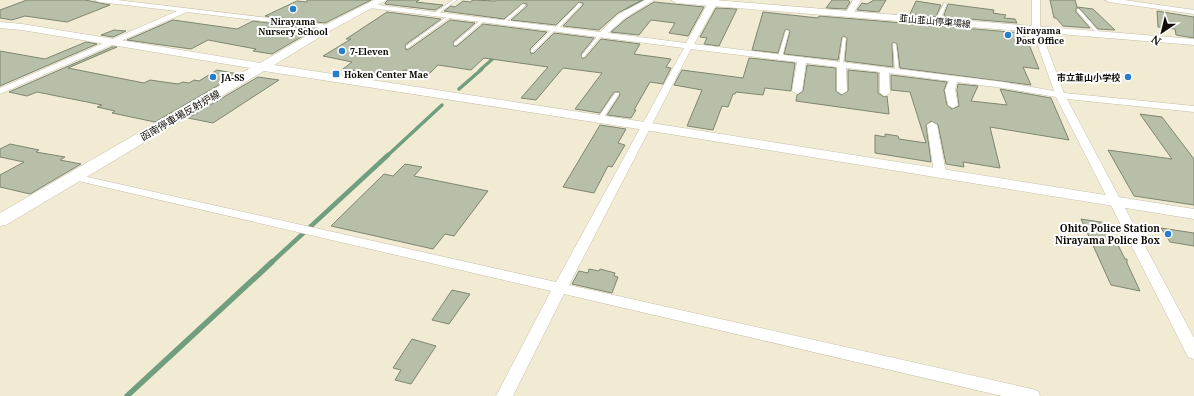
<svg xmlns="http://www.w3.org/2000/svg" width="1194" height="396" font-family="'Noto Serif','Noto Sans JP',serif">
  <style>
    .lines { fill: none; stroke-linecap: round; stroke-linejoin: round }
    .stream-far3 { stroke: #709e7e; stroke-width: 3 }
    .stream-far2 { stroke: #709e7e; stroke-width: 3.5 }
    .stream-far1 { stroke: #709e7e; stroke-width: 4.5 }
    .stream { stroke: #709e7e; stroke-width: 5.5 }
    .building { fill: #b7bfa9; stroke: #7e8671 }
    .lane-casing { stroke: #c5bea8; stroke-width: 1 }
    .street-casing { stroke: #c5bea8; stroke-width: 1 }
    .secondary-casing { stroke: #c5bea8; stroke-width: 1 }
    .lane { fill: #fff; fill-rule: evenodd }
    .street { fill: #fff; fill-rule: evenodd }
    .secondary { fill: #fff; fill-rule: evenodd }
    .poi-dot { fill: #287dcb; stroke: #fff; stroke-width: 1.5 }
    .labels { text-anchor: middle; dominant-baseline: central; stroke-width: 4; stroke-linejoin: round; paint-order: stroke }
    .far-poi-label { font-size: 9px; font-weight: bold; fill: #0e0c05; stroke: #fff; text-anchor: start }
    .far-street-label { font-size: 9px; fill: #0e0c05; stroke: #fff }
    .street-label { font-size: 10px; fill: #0e0c05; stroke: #fff }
    .poi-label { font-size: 10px; font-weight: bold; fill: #0e0c05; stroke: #fff; text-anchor: end }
  </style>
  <rect width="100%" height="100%" fill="#f2ebd3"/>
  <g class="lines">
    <g class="stream-far3">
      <path d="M621 8H627L644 0"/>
      <path d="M480 70 496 56"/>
    </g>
    <g class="stream-far2">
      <path d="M459 89 482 69"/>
      <path d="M387 156 442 105"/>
    </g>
    <path class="stream-far1" d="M271 263 388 155"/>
    <path class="stream" d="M127 396 272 262"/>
  </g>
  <g class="building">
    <path d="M27 0H85L110 5 67 22 25 16 12 20 0 18V10Z"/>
    <path d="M307 0H371L325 23 265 16 297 1 307 2Z"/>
    <path d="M388 0H419L416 2 443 5 435 10 385 4V3Z"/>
    <path d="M473 0 495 1 497 0H642L618 13 599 30 563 26 583 5V3L579 2 556 25 511 20 527 6V4L523 3 504 19 444 11 451 6 455 7 463 1 470 2Z"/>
    <path d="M832 0H848L850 2 846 9 826 8Z"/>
    <path d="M874 0H886L879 12 857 10 862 3 867 4Z"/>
    <path d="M1050 0H1075L1077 7 1093 9 1115 30 1098 29 1079 8H1076V12L1090 28 1063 26 1056 18H1054Z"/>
    <path d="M916 1 941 5 937 14V17L910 14Z"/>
    <path d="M654 2 704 7 688 36 669 33 675 23 651 20 639 35 611 32 626 19Z"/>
    <path d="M948 4 994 10 993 13 1006 15 1004 18 1015 19 1017 23 945 17 944 15Z"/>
    <path d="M716 8 737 9 719 46 704 44 707 38 700 37Z"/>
    <path d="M1157 11 1194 17V38L1176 35 1175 29 1158 27Z"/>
    <path d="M387 12 441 19 405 45 406 50 409 49 450 20 475 23 453 42 454 46H457L483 24 547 32 530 49 531 54 534 53 554 33 594 38 581 54 582 58H585L601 39 640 44 634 54 671 59 666 67 671 68 663 84 650 82 634 110H636L631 118 607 115 620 95 619 92H614L600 113 575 109 602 73 563 68 536 100 521 98 548 67 484 58 471 70 438 65 429 74 404 70 397 76 343 69 352 62 323 56 351 39H346Z"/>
    <path d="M763 12 818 18 819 16 1022 33 1030 47 1039 69 1023 67 1031 85 900 68 897 44 893 42 892 43 893 67 845 61 847 38 843 36 842 37 838 60 784 54 790 31 786 29 785 30 778 53 752 50Z"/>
    <path d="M173 20 237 29 253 21 315 29 272 54 253 51 256 49 208 40 191 49 127 40Z"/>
    <path d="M114 30 126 31 113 37 101 35Z"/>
    <path d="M86 42 97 44 0 86V51L45 59Z"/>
    <path d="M112 47H117L68 68 144 83 150 80 178 84 183 82 189 83 194 80 199 81 217 70 238 74 155 122 112 113 115 111 97 107 102 105 37 92 27 96 9 92Z"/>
    <path d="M749 58 795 63 791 91 765 88 763 95 736 92 735 94H733L728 107 722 106 713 130 687 126 702 90 674 85 682 70 743 78Z"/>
    <path d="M807 65 836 68V91L841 95 848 91V70L878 73V93L884 97 887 96 889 114 796 101 797 95 803 91Z"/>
    <path d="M891 75 947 82 944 90 947 105 952 109 959 106 957 90 958 84 978 86 971 101 1007 105 1000 89 1051 98 1069 140 990 127 1000 168 963 162 964 167 946 164 938 125 931 121 926 125 931 162 875 153V135L885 137V134L898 136 899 139 926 143 910 92 891 90Z"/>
    <path d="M258 77 279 80 213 123 188 118Z"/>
    <path d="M1140 114 1162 117 1194 159V205L1134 196 1108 150 1172 159Z"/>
    <path d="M600 125 626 129 618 143 625 145 612 167 608 166 594 193 563 187Z"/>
    <path d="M10 144 39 150 36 152 65 157 60 160 81 164 30 194 0 187V175L24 162 0 157V149Z"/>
    <path d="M405 164 422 167 414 176 488 191 454 236 445 234 433 249 331 226 384 174 393 176Z"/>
    <path d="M1081 219 1107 223 1125 259H1127V263L1140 291 1111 285Z"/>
    <path d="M1161 228 1194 233V246L1170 242Z"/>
    <path d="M589 269 599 271 600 269 615 273 614 276 618 277 612 293 572 284 579 271 588 273Z"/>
    <path d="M452 290 470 294 449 324 432 320Z"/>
    <path d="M412 339 436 346 411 384 395 380 401 370 393 368Z"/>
  </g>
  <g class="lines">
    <g class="lane-casing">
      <g id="lane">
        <path d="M453 0H457L436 15H434V13Z"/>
        <path d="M579 3 582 4 557 30H555L533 52H531V50L553 28H555Z"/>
        <path d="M944 3 947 4 942 15 944 19 942 22H941L939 21 940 19 938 15Z"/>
        <path d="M523 4 526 5 504 24H502V22Z"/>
        <path d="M1077 9H1079L1100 33V35H1098L1077 11Z"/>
        <path d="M449 15 452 16 408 48H406V46Z"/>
        <path d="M482 19 485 20 456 45H454V43Z"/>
        <path d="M786 30 789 31 782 57 780 58 778 57Z"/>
        <path d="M599 34 602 35 584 57H582V55Z"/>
        <path d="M843 37 846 38 843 65 841 66 839 65Z"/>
        <path d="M893 43 896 44 899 72 897 73 895 72Z"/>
        <path d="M615 93H619V94L602 120H598L597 119Z"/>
      </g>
    </g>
    <g class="street-casing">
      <g id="street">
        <path d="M95 0H117L329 25 333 27 329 29 187 12 0 94V88L177 11 99 2Z"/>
        <path d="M645 0H654L625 18 608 33 686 43 709 1 711 0H719L694 44 1003 82 1054 91 1032 29V0H1040V29L1064 93 1194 106V112L1067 99 1194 338V359L1188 357 1186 353 1056 97 1003 88 957 82 955 90 958 105 953 108 948 105 945 90 949 81 889 73 890 93 885 96 880 93V72L846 68 847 91 842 94 837 91V67L806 63 802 91 797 94 792 91 797 62 691 49 569 285 1032 389 1038 391 1040 396H1002L564 294 513 396H496L551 291 74 180 70 179 68 177 70 175 74 174 556 282 684 48 370 8 366 6 370 4 600 32 619 14Z"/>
        <path d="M853 0H861L852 16H846L845 14Z"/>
        <path d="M1105 0H1124L1194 10V14L1109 2Z"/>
        <path d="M932 122 937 125 946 173 944 175H936L934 173 927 125Z"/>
      </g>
    </g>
    <g class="secondary-casing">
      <g id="secondary">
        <path d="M374 0H387L333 29 274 65 645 122 1194 209V219L645 130 264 71 6 225 0 226V213L250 68 22 30 0 28V22L22 24 260 63 325 25Z"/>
        <path d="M671 0H714L1194 39V45L676 3Z"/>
      </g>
    </g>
    <use href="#lane" class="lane"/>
    <use href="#street" class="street"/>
    <use href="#secondary" class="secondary"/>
  </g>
  <g class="poi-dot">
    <circle cx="293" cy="9" r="4"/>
    <circle cx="1008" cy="35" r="4"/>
    <circle cx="342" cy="51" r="4"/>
    <rect x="332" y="70" width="8" height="8" rx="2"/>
    <circle cx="213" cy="77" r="4"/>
    <circle cx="1128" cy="77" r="4"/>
    <circle cx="1168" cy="234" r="4"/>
  </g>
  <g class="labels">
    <g class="far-poi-label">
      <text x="293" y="21" text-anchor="middle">Nirayama<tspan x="293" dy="10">Nursery School</tspan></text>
      <text x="1016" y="30">Nirayama<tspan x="1016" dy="10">Post Office</tspan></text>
      <text x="350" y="51">7-Eleven</text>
      <text x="344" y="74">Hoken Center Mae</text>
      <text x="221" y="77">JA-SS</text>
      <text x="1120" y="77" text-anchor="end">市立韮山小学校</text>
    </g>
    <g class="far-street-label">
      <text transform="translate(935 21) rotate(5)">韮山韮山停車場線</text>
    </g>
    <g class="street-label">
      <text transform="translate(180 115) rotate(-30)">函南停車場反射炉線</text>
    </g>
    <g class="poi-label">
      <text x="1160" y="228">Ohito Police Station<tspan x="1160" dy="12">Nirayama Police Box</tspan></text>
    </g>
  </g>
  <g transform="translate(1162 32) rotate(215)" stroke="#ffffff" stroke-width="3" paint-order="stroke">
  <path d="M0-3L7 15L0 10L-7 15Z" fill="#0e0c05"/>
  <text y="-6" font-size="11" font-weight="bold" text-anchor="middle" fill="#0e0c05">N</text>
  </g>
</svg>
